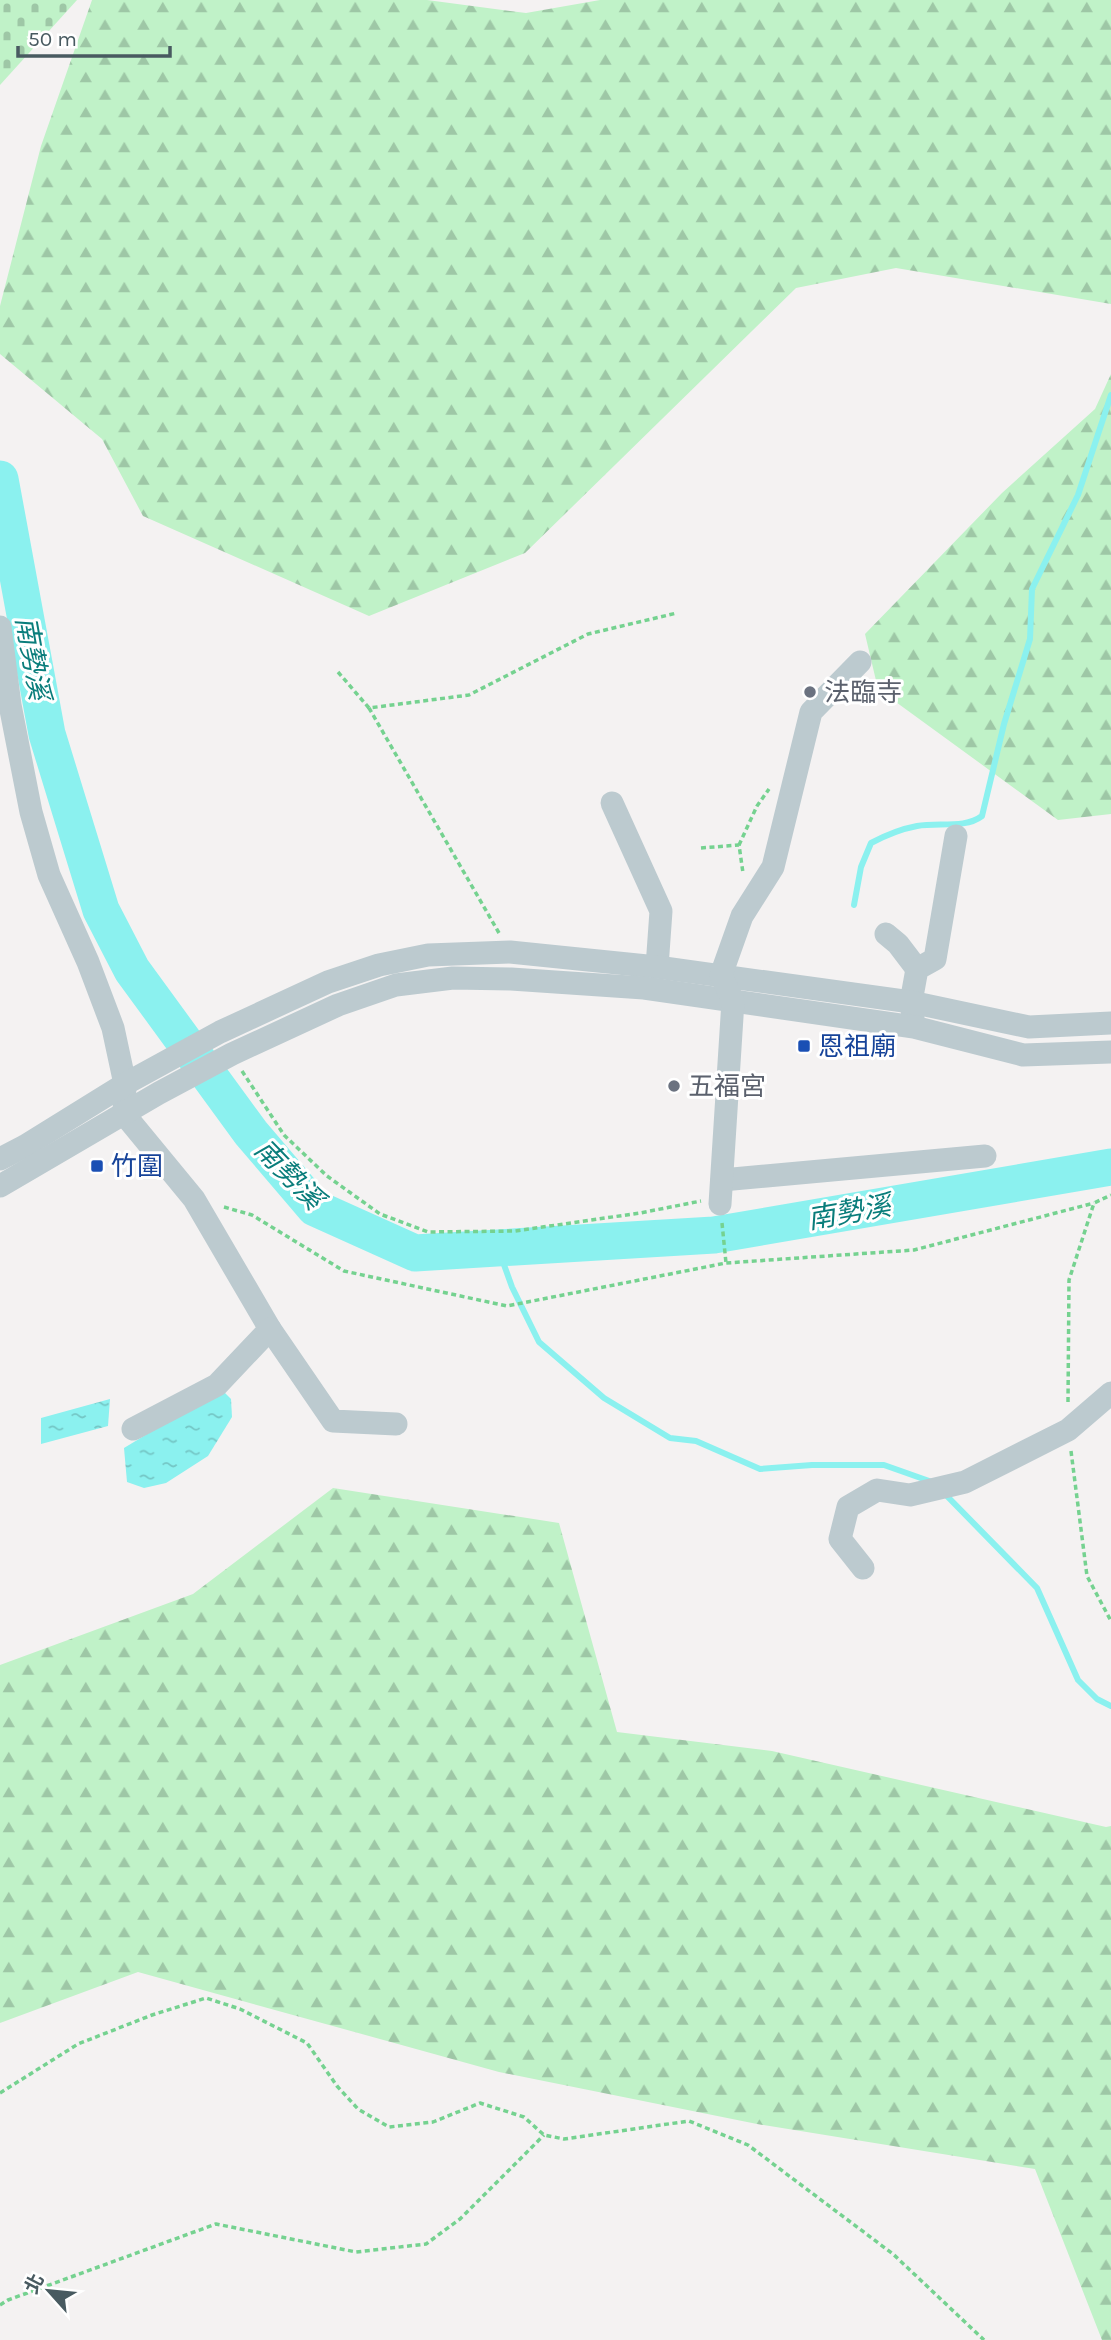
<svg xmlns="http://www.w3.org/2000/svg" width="1111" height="2340" font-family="Karla,'Noto Sans TC',sans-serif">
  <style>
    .forest { fill: url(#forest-firs) }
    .cemetery { fill: url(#cemetery-stones) }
    .water { fill: url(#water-ripples) }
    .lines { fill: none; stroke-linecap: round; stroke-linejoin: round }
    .stream { stroke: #8bf1ef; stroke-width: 6 }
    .river { stroke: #8bf1ef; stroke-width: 37 }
    .path { stroke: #75d290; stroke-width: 3.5; stroke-dasharray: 5 3.5; stroke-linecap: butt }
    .minor { stroke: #bccacf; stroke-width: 23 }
    .worship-dot { fill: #6b7280; stroke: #fff; stroke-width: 2.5 }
    .transit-dot { fill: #1a4fb4; stroke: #fff; stroke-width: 2.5 }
    .labels { text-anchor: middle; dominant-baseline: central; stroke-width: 6; stroke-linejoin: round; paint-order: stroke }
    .worship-label { font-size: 26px; fill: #5b616d; stroke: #fff; text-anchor: start }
    .transit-label { font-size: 26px; fill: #164399; stroke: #fff; text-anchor: start }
    .water-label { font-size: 28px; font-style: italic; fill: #097d7b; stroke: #fff }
  </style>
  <defs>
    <pattern id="forest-firs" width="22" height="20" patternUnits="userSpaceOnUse" patternTransform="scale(1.75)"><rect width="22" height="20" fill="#c0f2c8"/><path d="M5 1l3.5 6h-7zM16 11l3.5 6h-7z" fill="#9ec7a6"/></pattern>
    <pattern id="cemetery-stones" width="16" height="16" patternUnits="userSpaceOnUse" patternTransform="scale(1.75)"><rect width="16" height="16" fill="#c0f2c8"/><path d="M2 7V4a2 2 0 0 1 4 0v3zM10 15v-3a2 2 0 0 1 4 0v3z" fill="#9ec7a6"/></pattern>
    <pattern id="water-ripples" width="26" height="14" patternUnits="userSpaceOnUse" patternTransform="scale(1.75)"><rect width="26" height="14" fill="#8bf1ef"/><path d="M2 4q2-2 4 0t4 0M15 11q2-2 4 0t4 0" fill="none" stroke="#74c6c5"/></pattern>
  </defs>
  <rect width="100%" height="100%" fill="#f4f2f2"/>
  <g class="forest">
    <path d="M92 0H427L526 13 600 0H1111V304L896 268 796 288 525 553 369 616 143 516 102 439 0 354V306L41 146Z"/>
    <path d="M1111 374V814L1058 820 878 689 865 634 1002 493 1095 409Z"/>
    <path d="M333 1488 559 1523 617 1732 772 1751 1106 1827 1111 1826V2340H1102L1035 2169 757 2124 499 2072 138 1972 0 2023V1665L193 1594Z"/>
  </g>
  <path class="cemetery" d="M0 0H77L0 85Z"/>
  <g class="water">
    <path d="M224 1392 231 1399 232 1417 208 1456 166 1483 144 1488 127 1482 124 1448 205 1399Z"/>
    <path d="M110 1399 108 1426 41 1444V1418Z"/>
  </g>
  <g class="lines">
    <g class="stream">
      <path d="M854 905 861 867 871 843C886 835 901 829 917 826 938 822 965 829 982 816L1004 724 1030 639 1032 589 1078 495 1111 395"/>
      <path d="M498 1248 512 1287 539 1342 604 1398 670 1438 696 1441 760 1469 812 1465H884L932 1482"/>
      <path d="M943 1492 1037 1588 1078 1680 1097 1699 1111 1706"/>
    </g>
    <path class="river" d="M0 479 47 734 101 910 132 970 251 1133 315 1208 415 1253 714 1235 1111 1167"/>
    <g class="path">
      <path d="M338 672 369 708"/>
      <path d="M739 845 757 806 769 789"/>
      <path d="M701 848 739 845 743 873"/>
      <path d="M499 933 369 708 469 695 588 634 677 613"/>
      <path d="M242 1071 284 1135 327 1176 380 1214 428 1232 515 1231 640 1213 701 1201"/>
      <path d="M224 1207 252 1215 344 1271 507 1306 726 1263 914 1250 1094 1203"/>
      <path d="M722 1223 726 1263"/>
      <path d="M1068 1402 1069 1280 1094 1203 1111 1195"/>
      <path d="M1071 1451 1087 1576 1111 1621"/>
      <path d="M0 2093 78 2044 152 2015 206 1998 240 2009 307 2043 337 2086 358 2109 389 2127 433 2122 480 2103 524 2117 544 2135 564 2139 689 2121 748 2145 893 2254 984 2340"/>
      <path d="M0 2305 8 2300 216 2224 356 2252 426 2244 460 2219 544 2135"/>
    </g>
    <g class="minor">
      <path d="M0 627 10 705 31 812 49 875 88 962 113 1028 125 1084 124 1114 194 1199 270 1329 217 1385 133 1429"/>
      <path d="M612 803 661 911 657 967"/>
      <path d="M886 934 898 944 917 969"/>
      <path d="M913 1017 911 1002 917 969 935 959 956 836"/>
      <path d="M0 1159 25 1146 125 1084 220 1032 328 982 379 965 428 955 510 952 657 967 911 1002 1029 1027 1111 1023"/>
      <path d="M722 1180 985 1156"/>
      <path d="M0 1186 159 1093 232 1054 338 1005 396 985 453 978 511 979 644 988 914 1027 1023 1055 1111 1052"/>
      <path d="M720 1204 733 1001 721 975 742 916 773 867 811 712 860 662"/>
      <path d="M270 1329 333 1421 396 1424"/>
      <path d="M863 1568 840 1539 848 1507 877 1490 910 1495 965 1482 1068 1430 1111 1393"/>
    </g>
  </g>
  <g class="worship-dot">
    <circle cx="810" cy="692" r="7"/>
    <circle cx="674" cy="1086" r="7"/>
  </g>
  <g class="transit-dot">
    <rect x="797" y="1039" width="14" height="14" rx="3.5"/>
    <rect x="90" y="1159" width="14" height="14" rx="3.5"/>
  </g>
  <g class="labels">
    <g class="worship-label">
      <text x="824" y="692">法臨寺</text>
      <text x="688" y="1086">五福宮</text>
    </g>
    <g class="transit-label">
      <text x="818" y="1046">恩祖廟</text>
      <text x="111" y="1166">竹圍</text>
    </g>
    <g class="water-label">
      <text transform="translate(33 658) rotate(80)">南勢溪</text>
      <text transform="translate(289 1174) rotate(46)">南勢溪</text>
      <text transform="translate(849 1212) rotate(-10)">南勢溪</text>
    </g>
  </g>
  <g transform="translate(49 2291) rotate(297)" stroke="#ffffff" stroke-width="5" paint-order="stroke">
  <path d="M0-5L12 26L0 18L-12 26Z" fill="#485a60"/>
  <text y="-10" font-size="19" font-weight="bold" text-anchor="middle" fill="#485a60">北</text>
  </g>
  <path d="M18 46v10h152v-10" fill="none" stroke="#485a60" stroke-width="3.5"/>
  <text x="28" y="46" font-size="21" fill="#485a60" stroke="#ffffff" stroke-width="5" paint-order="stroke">50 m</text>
</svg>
